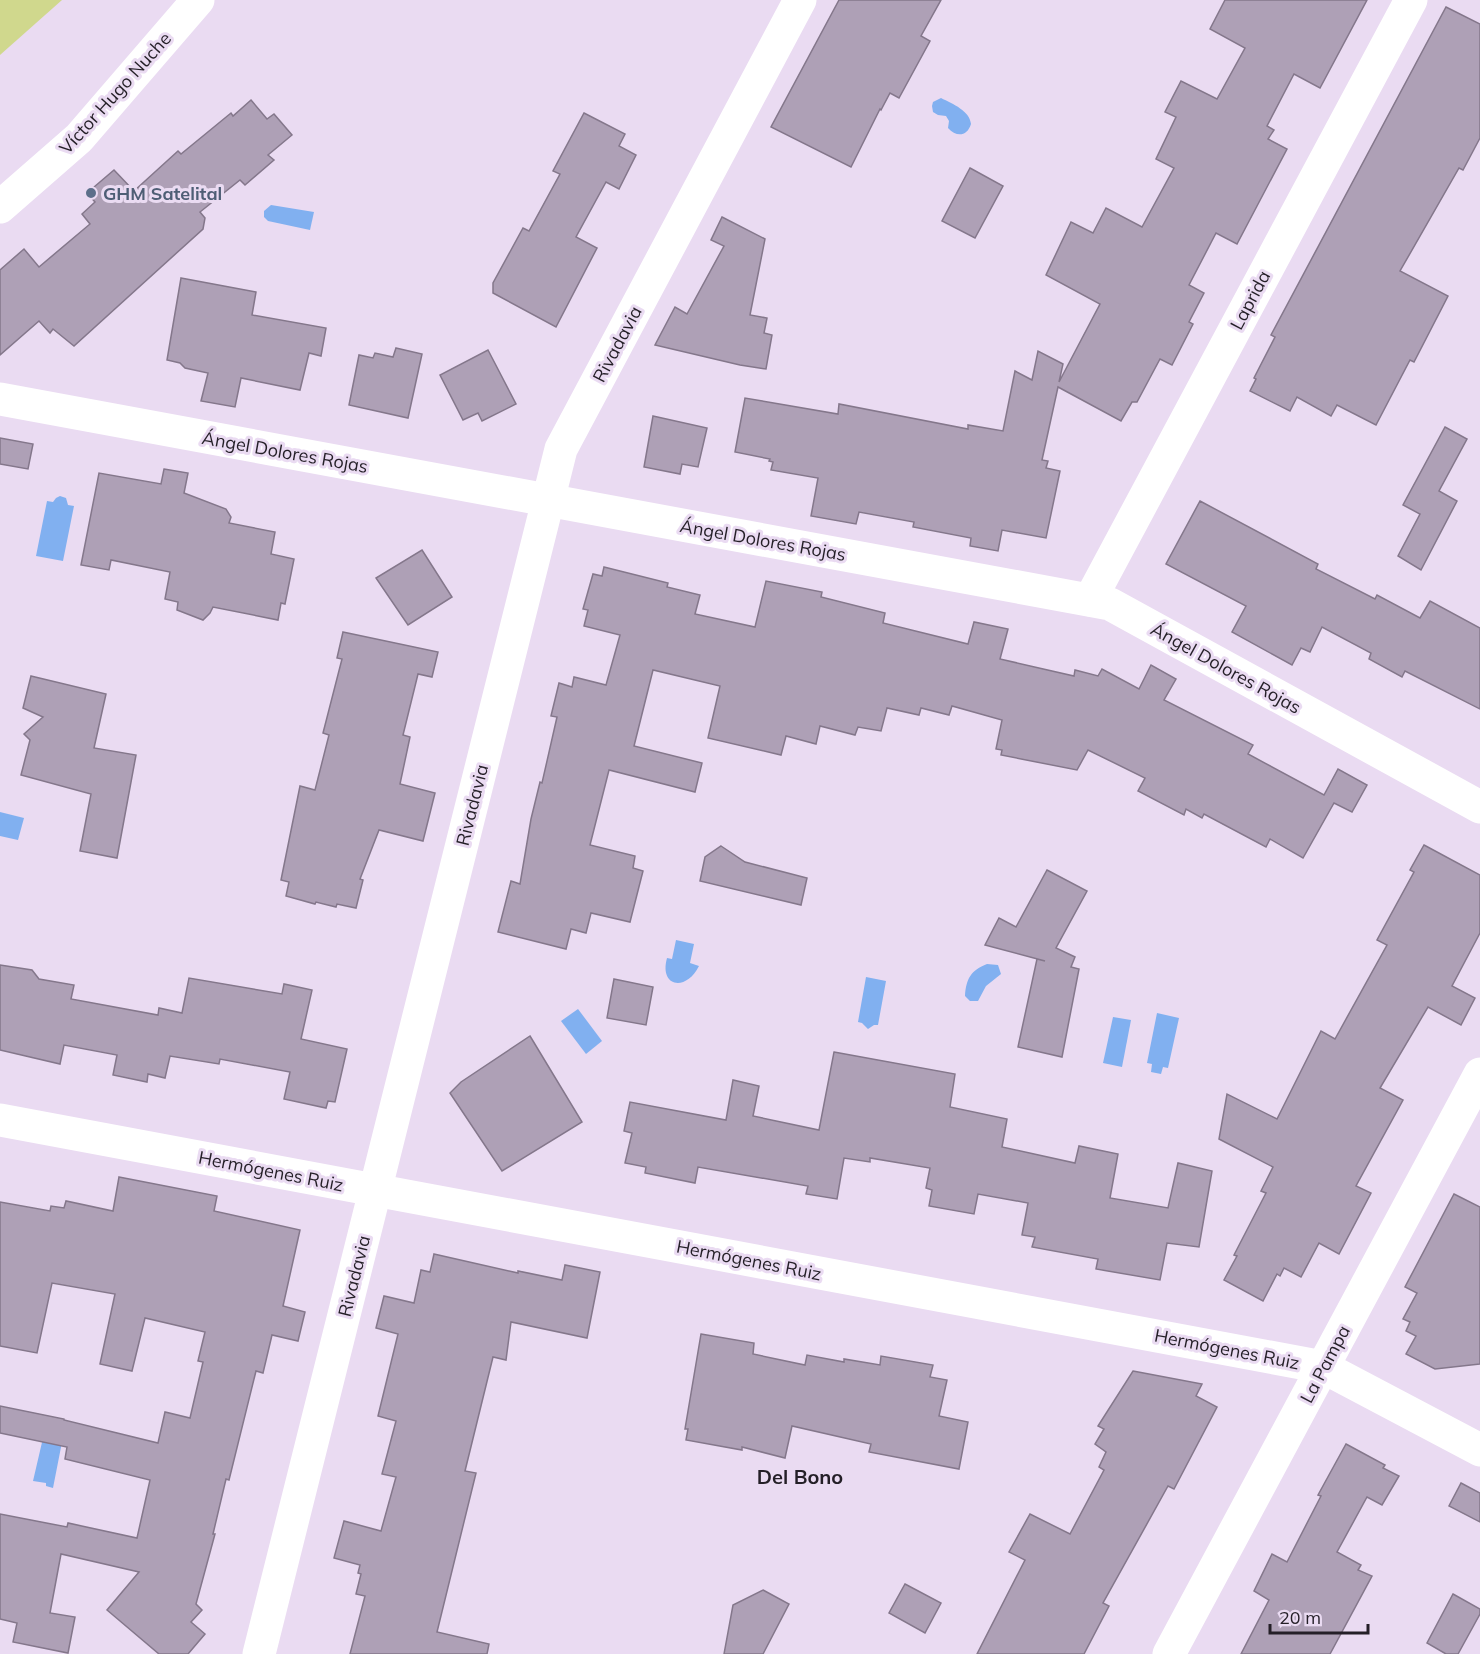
<svg xmlns="http://www.w3.org/2000/svg" width="1480" height="1654" font-family="Mulish,sans-serif">
  <style>
    .green { fill: #d0d88d }
    .water { fill: #81b0f0 }
    .building { fill: #aea0b6; stroke: #84778b; stroke-width: 1.5 }
    .lines { fill: none; stroke-linecap: round; stroke-linejoin: round }
    .minor { stroke: #fff; stroke-width: 33 }
    .tertiary { stroke: #fff; stroke-width: 33 }
    .service-dot { fill: #5c6f8a; stroke: #eadbf2; stroke-width: 2 }
    .labels { text-anchor: middle; dominant-baseline: central; stroke-width: 6; stroke-linejoin: round; paint-order: stroke }
    .street-label { font-size: 18px; fill: #241f27; stroke: #eadbf2 }
    .service-label { font-size: 18px; font-weight: bold; fill: #4e5e75; stroke: #eadbf2; text-anchor: start }
    .neighbourhood-label { font-size: 20px; font-weight: bold; fill: #241f27; stroke: #eadbf2 }
  </style>
  <rect width="100%" height="100%" fill="#eadbf2"/>
  <path class="green" d="M0 0H62L0 55Z"/>
  <g class="water">
    <path d="M941 98C953 104 970 111 971 124 967 137 956 137 948 128L949 121 946 116 938 115 933 112 932 106 933 102Z"/>
    <path d="M271 205 314 212 310 230 268 221 264 217V211Z"/>
    <path d="M60 496 66 498 68 505 74 506 63 561 36 556 47 501 53 502 56 498Z"/>
    <path d="M0 812 24 818 18 840 0 836Z"/>
    <path d="M676 940 694 944 690 963 699 966C686 992 659 987 667 958L672 959Z"/>
    <path d="M987 964 998 965 1001 974 986 986 978 1001H970L965 996C966 979 971 970 987 964Z"/>
    <path d="M866 977 886 981 878 1025H874L868 1029 862 1023 858 1022Z"/>
    <path d="M578 1009 602 1041 586 1054 561 1021Z"/>
    <path d="M1157 1013 1179 1018 1168 1068 1163 1067 1161 1074 1151 1072 1152 1064 1147 1063Z"/>
    <path d="M1113 1017 1131 1020 1122 1067 1103 1063Z"/>
    <path d="M43 1438 62 1442 53 1488 46 1486V1483L33 1481Z"/>
  </g>
  <g class="building">
    <path d="M839 0H941L921 36 930 41 899 98 890 93 881 110 880 109 851 167 771 127Z"/>
    <path d="M1225 0H1367L1320 88 1294 74 1267 126 1274 130 1268 139 1287 149 1237 244 1216 233 1189 285 1204 293 1189 322 1193 324 1172 365 1160 359 1137 402H1132L1121 421 1058 387 1042 460 1048 461 1046 468 1060 471 1046 538 1002 530 998 551 970 546 971 538 913 527 914 522 859 512 856 524 811 516 818 478 771 470 773 462 769 461 770 459 735 452 745 398 838 414 839 404 968 429V425L1003 431 1015 371 1032 380 1038 351 1063 364 1059 382 1100 304 1046 275 1071 222 1093 233 1106 208 1142 227 1174 168 1156 159 1176 117 1165 112 1181 81 1217 99 1245 48 1210 29Z"/>
    <path d="M1446 7 1480 24V138L1463 170 1459 168 1400 271 1448 296 1414 362 1410 360 1376 425 1337 405 1331 416 1297 397 1290 411 1250 391 1256 379 1254 378 1275 337 1271 335Z"/>
    <path d="M251 100 267 119 274 114 292 135 268 155 274 160 245 185 240 180 200 212 205 218 203 229 74 346 53 329 50 333 39 321 0 355V270L24 249 39 267 90 224 82 214 95 202 87 193 114 170 134 191 178 151 181 154 231 113 233 116Z"/>
    <path d="M584 113 625 134 619 146 636 155 619 189 606 182 576 237 597 248 556 327 493 293V283L523 228 529 231 560 174 553 171Z"/>
    <path d="M970 168 1003 186 975 238 942 221Z"/>
    <path d="M722 217 765 239 750 315 767 318 764 333 772 335 766 369 740 365 655 345 675 307 687 314 724 246 711 240Z"/>
    <path d="M181 278 256 292 252 315 326 328 321 356 309 353 300 390 241 378 235 407 201 401 208 373 185 368 180 363 167 360Z"/>
    <path d="M396 348 422 354 408 418 349 405 359 355 373 358 375 353 393 357Z"/>
    <path d="M488 350 516 404 482 421 478 413 463 420 440 375Z"/>
    <path d="M653 416 707 428 698 467 682 464 680 474 644 467Z"/>
    <path d="M1445 427 1467 439 1439 491 1457 501 1421 570 1398 556 1420 514 1403 505Z"/>
    <path d="M0 438 33 444 28 469 0 464Z"/>
    <path d="M164 469 188 473 184 493 226 509 231 517 229 523 275 532 271 554 294 559 285 604 281 603 278 620 213 607 210 613 203 620 177 610 178 602 165 599 170 572 111 560 109 570 81 565 99 473 161 484Z"/>
    <path d="M1200 501 1318 564 1316 569 1375 599 1377 595 1420 618 1430 601 1480 628V709L1405 671 1402 677 1369 659 1371 653 1322 627 1310 652 1301 648 1292 665 1232 632 1246 606 1166 564Z"/>
    <path d="M422 550 452 597 408 625 376 578Z"/>
    <path d="M604 567 668 583 667 587 700 595 695 614 755 627 766 581 822 592 821 597 885 613 883 623 968 644 974 622 1008 629 1000 659 1074 676 1075 670 1098 676 1102 669 1139 689 1151 665 1176 679 1164 700 1253 745 1248 754 1324 795 1338 769 1367 785 1352 812 1334 803 1303 858 1270 839 1266 847 1204 814 1202 818 1186 809 1184 815 1138 791 1145 778 1088 750 1077 770 1001 755 1002 750 996 749 1002 720 952 706 949 715 921 708 919 715 887 708 881 731 858 727 855 735 820 726 816 744 786 736 781 755 708 738 720 686 653 670 634 746 702 763 695 792 609 770 590 845 635 856 633 868 643 871 630 922 591 913 586 933 571 929 566 949 498 932 511 881 520 884 531 819 540 782 542 783 557 717 551 716 559 683 572 687 574 677 606 685 620 635 584 626 588 610 583 609 593 574 602 576Z"/>
    <path d="M343 632 438 652 432 677 418 674 403 735 410 737 400 784 435 793 423 841 379 830 360 879 363 880 356 908 337 904 336 907 316 902 315 904 286 896 289 882 281 880 300 786 315 790 329 735 323 733 342 659 337 658Z"/>
    <path d="M31 676 106 694 94 748 136 755 117 858 80 851 91 794 21 775 30 740 24 734 43 717 23 708Z"/>
    <path d="M1424 845 1480 875V933L1452 986 1475 998 1461 1025 1428 1007 1380 1088 1403 1100 1356 1186 1371 1193 1339 1254 1319 1243 1301 1277 1284 1268 1280 1276 1277 1274 1263 1301 1224 1280 1237 1256 1234 1255 1266 1193 1261 1191 1273 1167 1219 1139 1227 1094 1277 1119 1321 1031 1335 1039 1387 945 1377 940 1414 872 1410 870Z"/>
    <path d="M721 846 745 862 807 878 801 905 700 881 705 857Z"/>
    <path d="M1047 870 1087 891 1056 948 1075 957 1071 967 1079 969 1062 1057 1018 1047 1037 959 1045 961 985 945 999 918 1016 927Z"/>
    <path d="M0 965 32 970 39 979 74 985 71 999 158 1015 159 1008 182 1013 189 978 282 994 284 984 312 990 301 1039 347 1049 335 1102 328 1101 326 1108 284 1099 290 1072 220 1059 219 1064 170 1056 165 1078 148 1074 147 1082 113 1075 117 1055 64 1045 60 1064 0 1050Z"/>
    <path d="M614 979 653 987 646 1025 607 1018Z"/>
    <path d="M530 1036 582 1122 502 1171 450 1093 461 1082Z"/>
    <path d="M834 1052 955 1074 950 1107 1007 1119 1002 1147 1075 1163 1079 1146 1118 1154 1110 1198 1168 1208 1178 1163 1212 1171 1199 1247 1167 1243 1160 1280 1096 1269 1098 1259 1032 1247 1035 1237 1022 1235 1028 1203 978 1194 974 1214 929 1206 932 1190 926 1188 930 1168 870 1158V1162L844 1158 837 1199 806 1194 808 1186 698 1167 695 1183 645 1173 646 1167 625 1163 632 1133 624 1131 630 1102 726 1120 733 1080 759 1086 753 1116 819 1130Z"/>
    <path d="M119 1177 217 1196 214 1211 300 1230 283 1306 305 1312 298 1341 272 1335 263 1373 256 1371 229 1480 226 1479 213 1534H215L196 1604 202 1610 191 1622 205 1634 188 1654H159L107 1610 139 1572 61 1554 50 1613 75 1617 68 1653 13 1642 17 1623 0 1619V1514L67 1527 68 1523 137 1538 150 1480 65 1459 67 1447 0 1433V1406L64 1419V1420L158 1443 165 1412 190 1418 203 1362 198 1361 205 1332 145 1318 132 1371 100 1364 115 1294 52 1283 37 1353 0 1346V1202L50 1211 51 1206 64 1208 66 1201 113 1211Z"/>
    <path d="M1454 1194 1480 1207V1364L1435 1369 1406 1354 1416 1336 1406 1331 1410 1322 1403 1319 1417 1293 1405 1287Z"/>
    <path d="M434 1254 518 1273V1271L562 1280 565 1265 600 1272 587 1338 511 1322 506 1360 493 1357 465 1471 476 1473 437 1632 489 1644 487 1654H350L365 1596 356 1594 361 1574 358 1573 360 1565 334 1558 344 1521 381 1531 396 1477 382 1474 396 1421 378 1416 398 1334 376 1328 384 1296 414 1303 421 1270 430 1272Z"/>
    <path d="M701 1334 754 1343 753 1354 805 1365 807 1355 844 1362V1359L880 1365 881 1356 933 1365 930 1377 947 1380 939 1416 968 1422 959 1469 869 1452 871 1444 792 1426 785 1458 742 1447V1450L686 1440 688 1429H685Z"/>
    <path d="M1133 1371 1202 1384 1196 1396 1217 1407 1174 1489 1168 1486 1103 1603 1109 1606 1084 1654H977L1025 1560 1009 1552 1030 1514 1070 1534 1104 1470 1099 1467 1106 1452 1095 1444 1104 1429 1098 1426Z"/>
    <path d="M1346 1444 1385 1465 1383 1468 1399 1476 1382 1505 1367 1497 1337 1552 1361 1565 1358 1570 1372 1576 1330 1654H1241L1269 1600 1254 1591 1272 1554 1287 1562 1321 1496 1318 1495Z"/>
    <path d="M1461 1483 1480 1493V1522L1449 1506Z"/>
    <path d="M905 1584 941 1603 925 1633 889 1613Z"/>
    <path d="M763 1590 789 1604 763 1654H724L733 1605Z"/>
    <path d="M1453 1594 1480 1609V1614L1458 1654H1446L1427 1643Z"/>
  </g>
  <g class="lines">
    <g class="minor">
      <path d="M0 399 1110 604 1480 807"/>
      <path d="M1090 600 1411 0"/>
      <path d="M0 1120 1323 1367 1480 1450"/>
      <path d="M259 1654 561 449 800 0"/>
      <path d="M1169 1654 1480 1074"/>
    </g>
    <path class="tertiary" d="M0 207 79 138 198 0"/>
  </g>
  <circle class="service-dot" cx="91" cy="193" r="6"/>
  <g class="labels">
    <g class="street-label">
      <text transform="translate(115 93) rotate(-48)">Víctor Hugo Nuche</text>
      <text transform="translate(1250 300) rotate(-62)">Laprida</text>
      <text transform="translate(617 344) rotate(-62)">Rivadavia</text>
      <text transform="translate(285 452) rotate(10)">Ángel Dolores Rojas</text>
      <text transform="translate(763 540) rotate(10)">Ángel Dolores Rojas</text>
      <text transform="translate(1226 668) rotate(29)">Ángel Dolores Rojas</text>
      <text transform="translate(472 805) rotate(-76)">Rivadavia</text>
      <text transform="translate(271 1171) rotate(11)">Hermógenes Ruiz</text>
      <text transform="translate(749 1260) rotate(11)">Hermógenes Ruiz</text>
      <text transform="translate(354 1276) rotate(-76)">Rivadavia</text>
      <text transform="translate(1227 1349) rotate(11)">Hermógenes Ruiz</text>
      <text transform="translate(1325 1364) rotate(-62)">La Pampa</text>
    </g>
    <g class="service-label">
      <text x="103" y="193">GHM Satelital</text>
    </g>
    <g class="neighbourhood-label">
      <text x="800" y="1476">Del Bono</text>
    </g>
  </g>
  <path d="M1270 1624v9h98v-9" fill="none" stroke="#241f27" stroke-width="3"/>
  <text x="1279" y="1624" font-size="18" fill="#241f27" stroke="#eadbf2" stroke-width="4.5" paint-order="stroke">20 m</text>
</svg>
